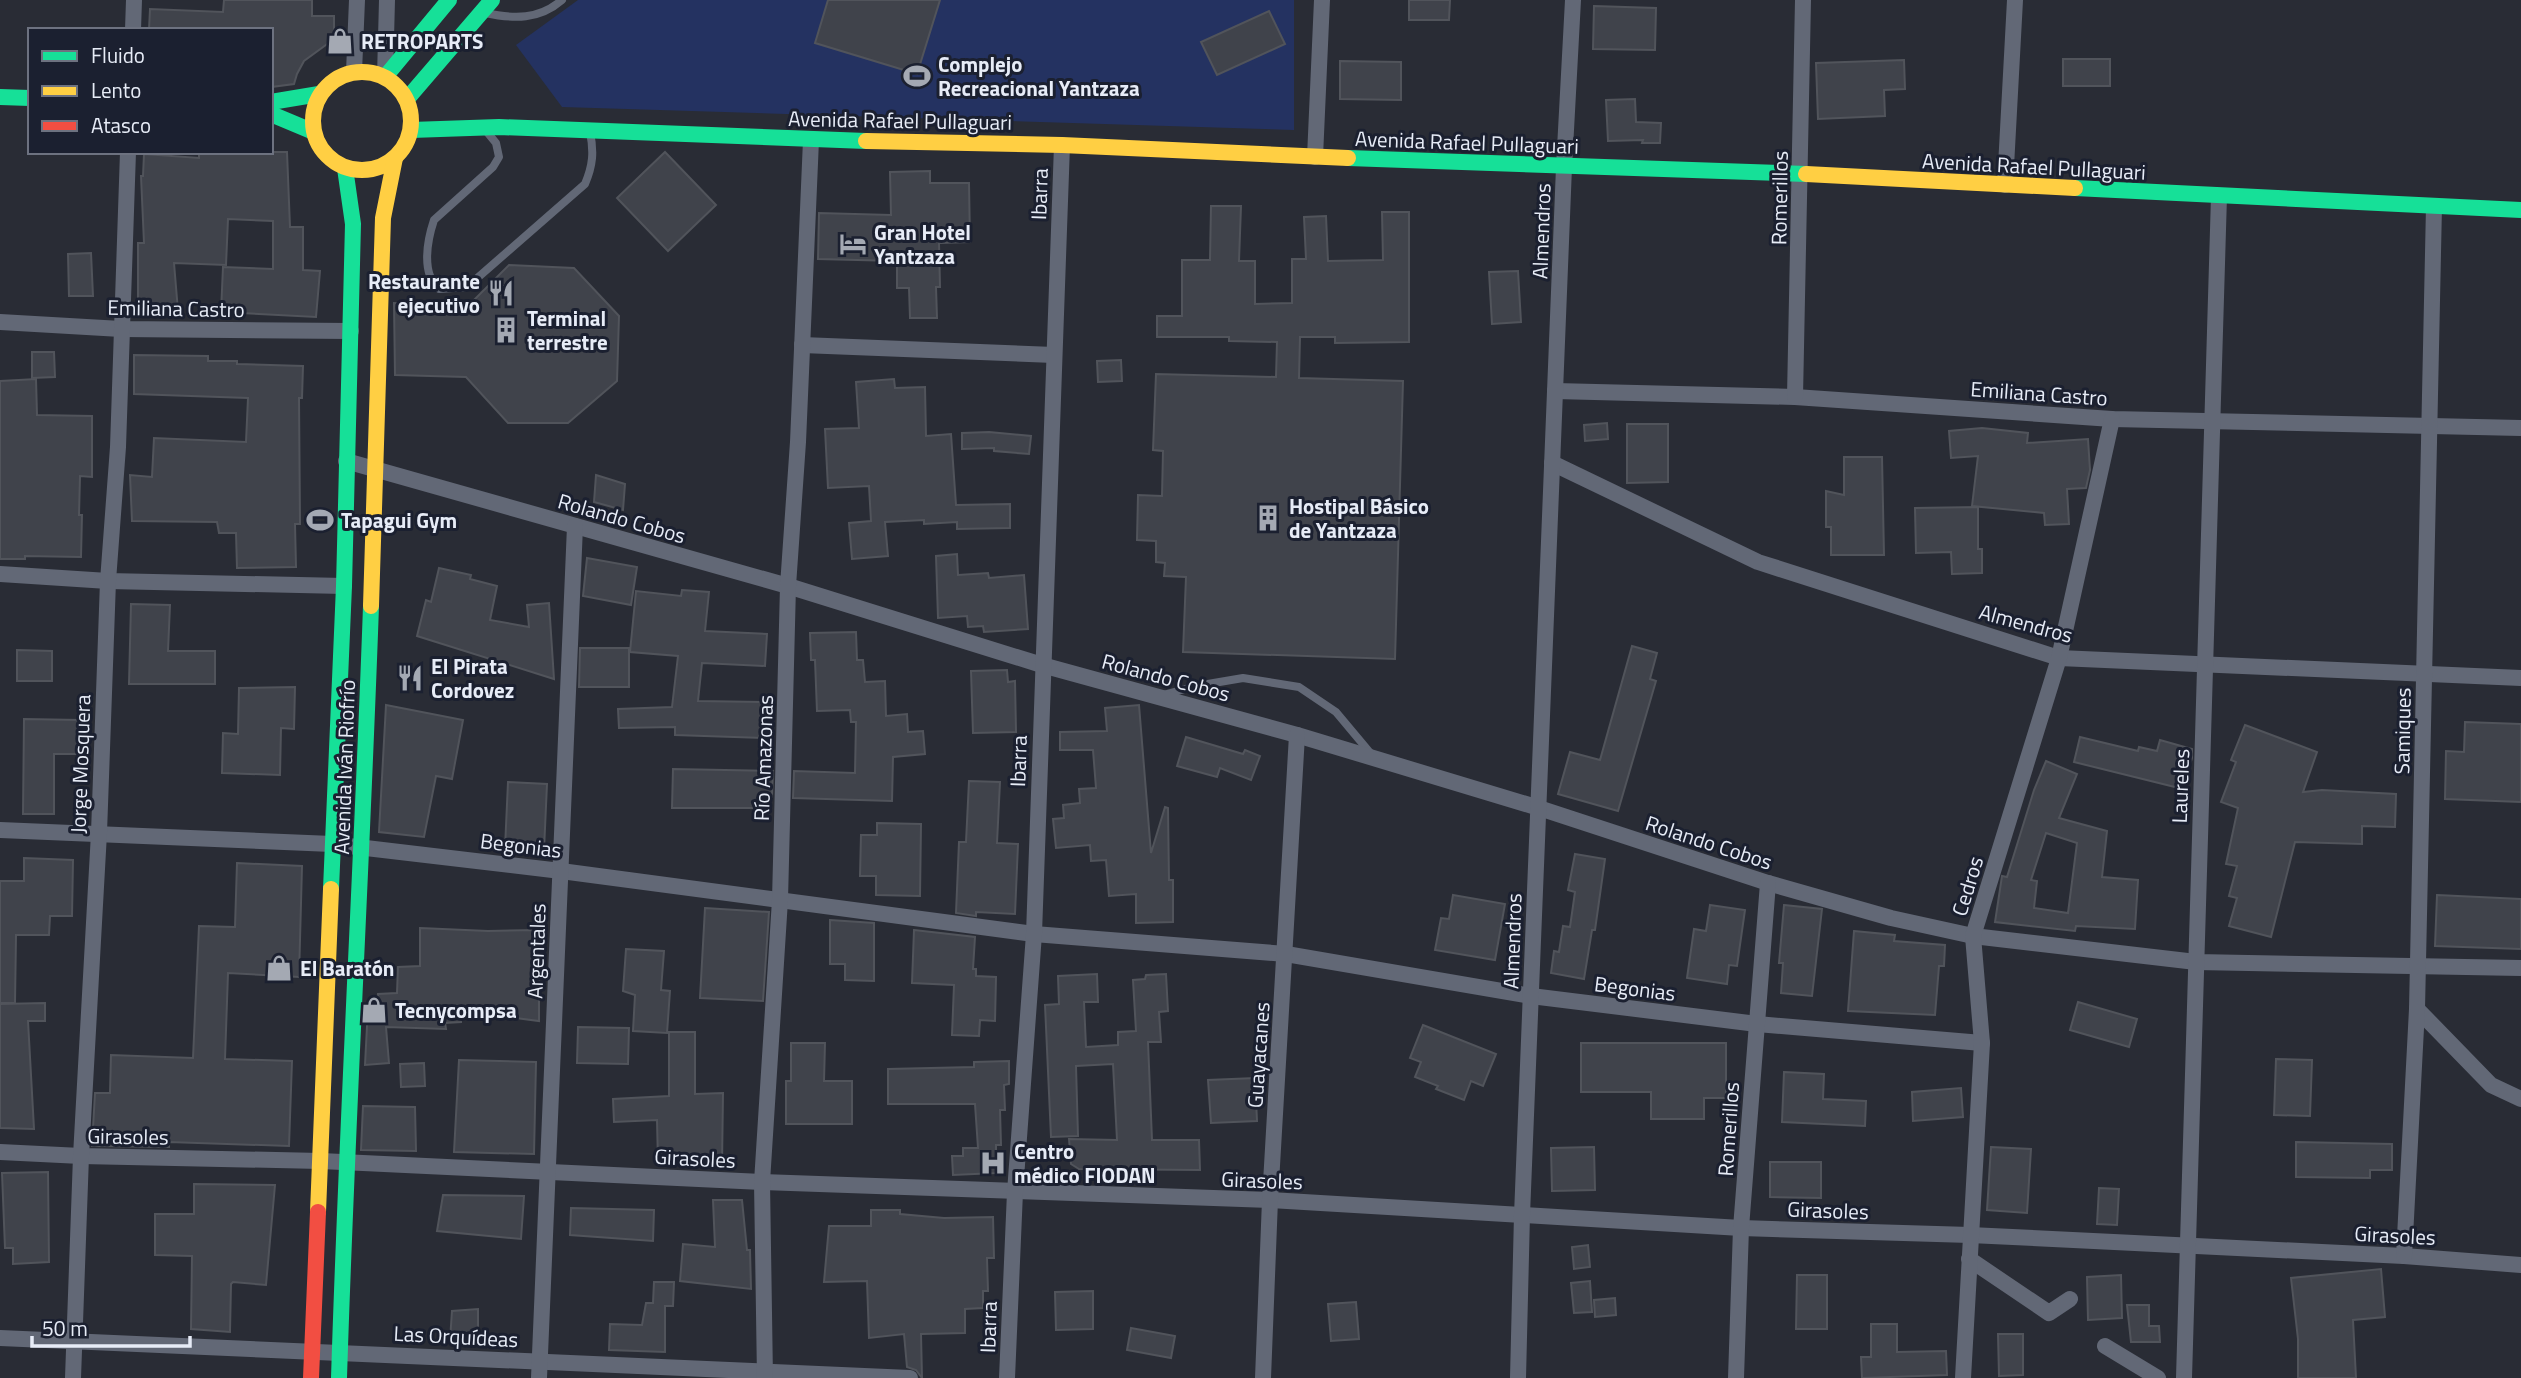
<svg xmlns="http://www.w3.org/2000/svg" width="2521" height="1378" font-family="'Titillium Web',sans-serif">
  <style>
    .green { fill: #243261 }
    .building { fill: #40434b; stroke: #51545b; stroke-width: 2; fill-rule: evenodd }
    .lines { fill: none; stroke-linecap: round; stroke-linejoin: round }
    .lane { stroke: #626876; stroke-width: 8 }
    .street { stroke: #626876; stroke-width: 16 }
    .fast { stroke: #16e098; stroke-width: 16 }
    .slow { stroke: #ffcf43; stroke-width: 16 }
    .jam { stroke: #f24e42; stroke-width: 16 }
    .labels { text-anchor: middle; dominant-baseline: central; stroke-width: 6; stroke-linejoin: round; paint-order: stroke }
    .poi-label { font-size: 21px; font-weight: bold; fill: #e7ecf7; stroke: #1b2030; text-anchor: start }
    .street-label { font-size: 21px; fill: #e7ecf7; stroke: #1b2030 }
  </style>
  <rect width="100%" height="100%" fill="#292c35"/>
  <path class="green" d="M578 0H1294V130L562 107 516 45Z"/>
  <g class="building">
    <path d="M224 0H312V16H334V39L304 61 297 74 294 84 271 87V30H149L150 9 223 12Z"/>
    <path d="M828 0H940L917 74 815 43Z"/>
    <path d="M1409 0H1450L1449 20H1409Z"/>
    <path d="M1594 6 1656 8 1655 50 1593 49Z"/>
    <path d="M1269 11 1285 44 1217 75 1201 42Z"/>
    <rect x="2063" y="59" width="47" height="27"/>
    <path d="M1904 60 1905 89 1884 90 1885 116 1818 119 1816 63Z"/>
    <path d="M1340 61 1401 62V100L1340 99Z"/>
    <path d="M1635 99 1636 122 1661 123 1660 143H1642L1643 140 1608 141 1606 100Z"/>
    <path d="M199 152H287L290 227H303V270L320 271 316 317 221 312 223 267 273 269V221L228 219 226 265 174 263 178 311H138V243H144L141 176H143L144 154 199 158Z"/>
    <path d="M665 152 716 205 668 251 617 198Z"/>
    <path d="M930 171V183H969L970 242 939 243 940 287H936L937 318H910L909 288H897V261L818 259 819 213 891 215 890 172Z"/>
    <path d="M1211 206H1241L1239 261H1255V304L1292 303V259H1306L1304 217 1326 216 1328 261 1383 260 1382 212H1409V342L1335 343V337H1300L1299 378 1403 381 1395 659 1183 652 1186 577 1164 576 1165 563 1156 562V541L1137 540 1138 495 1162 496 1163 451 1153 450 1156 374 1276 377 1277 342 1229 341V337H1157V316H1182V260H1210Z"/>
    <path d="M91 253 93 296H69L68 254Z"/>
    <path d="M509 265 574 268 619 316 617 381 568 423H508L466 377 395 375 394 303 468 306Z"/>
    <path d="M1518 271 1521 322 1492 324 1489 272Z"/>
    <path d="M32 352H54L55 377 32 378Z"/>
    <path d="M134 355 208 356V361H237V364L303 366 302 398H299L300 524H295L296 567 237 568 236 533H219L217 522 132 521 130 475 152 477 154 438 246 442 248 398 134 394Z"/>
    <path d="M1121 360 1122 381 1098 382 1097 361Z"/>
    <path d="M36 379 37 415 92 416V477L80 476 79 515H82L81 557 25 556V559H0V381Z"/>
    <path d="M894 379 895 388 925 387 926 436 951 434 956 505 1010 504V528L957 529V522L924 524V520L885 522 888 556 852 559 849 523 871 521 869 486 828 488 825 429 859 428 856 382Z"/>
    <path d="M1607 423 1608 439 1585 441 1584 425Z"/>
    <path d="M1627 424H1668V482L1627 483Z"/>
    <path d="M1982 428 2028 433 2027 443 2088 439 2090 470 2086 488 2067 489 2069 524 2045 525 2044 513 1972 506 1978 456 1951 458 1949 431Z"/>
    <path d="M989 432 1031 436 1029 454 994 451V448L962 449V433Z"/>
    <path d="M1844 457H1882L1884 555H1831V527H1826V491L1844 495Z"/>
    <path d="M596 475 625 484 623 510 594 502Z"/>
    <path d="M1978 507V549H1982V573L1952 574 1951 552 1916 553 1915 508Z"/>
    <path d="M957 554 958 575 988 573 989 578 1024 575 1028 629 984 632 983 626 968 627 967 616 938 618 936 556Z"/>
    <path d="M587 558 637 567 631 605 583 596Z"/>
    <path d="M439 568 471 575 470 579 497 586 490 620 529 627 527 605 549 603 554 679 417 636 426 600 431 602Z"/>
    <path d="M682 590 709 592 705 631 767 634 765 666 702 663 698 701 765 702 764 738 675 735V727L619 728 618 709 672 707 678 656 630 652 636 591 681 596Z"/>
    <path d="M131 604 170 605 168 651H215V684H129Z"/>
    <path d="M856 632 857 660H863L865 682 885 681 886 716 907 714 908 732 923 731 925 754 893 757 892 801 793 798 794 771 855 773 856 722H851L850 710 817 711 815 660H811L810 633Z"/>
    <path d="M1632 646 1657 653 1650 679 1656 681 1618 811 1558 794 1570 752 1600 760Z"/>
    <path d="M580 648H629V687H579Z"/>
    <path d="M17 650 52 651V681H17Z"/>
    <path d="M1007 670 1008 682 1015 681 1016 732 973 733 971 671Z"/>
    <path d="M295 687 294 729 281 728 280 775 222 773 223 733 238 734 239 688Z"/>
    <path d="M386 705 463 720 452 779 436 776 424 837 379 832Z"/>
    <path d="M1139 705 1151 853 1165 807 1168 808 1169 880H1173V922L1136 923V894L1109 896 1106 860 1091 861 1090 845 1056 848 1053 819 1064 818 1063 805 1080 803 1079 789 1096 788 1093 750H1060V732L1107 731 1105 708Z"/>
    <path d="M24 719 80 720V754H54V814H23Z"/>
    <path d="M2465 722 2521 724V802L2445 799 2446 751 2464 752Z"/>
    <path d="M2245 725 2317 752 2303 792 2322 790 2396 794 2395 827 2362 826V844L2295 842 2271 937 2229 926 2237 898 2229 896 2237 866 2226 864 2238 808 2221 802 2236 762 2231 760Z"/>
    <path d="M1186 737 1243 754 1245 750 1260 756 1251 780 1220 768 1217 777 1177 766Z"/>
    <path d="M2080 737 2138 751 2139 747 2157 751 2160 740 2192 749V758L2183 789 2074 762Z"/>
    <path d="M2046 761 2077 774 2059 818 2107 831 2102 877 2138 880 2135 929 2076 926 2075 931 1995 922 2002 876 2007 877 2034 790ZM2046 833 2077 843 2068 913 2034 908 2037 881 2031 880Z"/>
    <path d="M673 769 773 771 772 797H767V808H672Z"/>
    <path d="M969 781 1000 782 997 843 1018 844 1015 914 976 912V916L956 913 959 842H966Z"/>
    <path d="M508 782 547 784 544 850 505 848Z"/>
    <path d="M877 823 921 824 920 896 876 895V876H860L861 835H877Z"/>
    <path d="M1575 854 1605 859 1595 930H1592L1584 979 1551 973 1554 951 1559 952 1563 926 1570 927 1575 892 1568 890Z"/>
    <path d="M24 858 73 860 72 916H50L49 935H16L15 1003H0V881H24Z"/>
    <path d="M237 863 302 866 299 977 228 973 225 1059 292 1061 289 1146 169 1142V1147L92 1146 95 1093H110L111 1055 193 1058 199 926 235 927Z"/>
    <path d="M1453 895 1505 904 1495 960 1435 950 1441 918 1449 919Z"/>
    <path d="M2437 895 2521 899V949L2435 946Z"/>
    <path d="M1710 905 1745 910 1737 966 1729 965 1727 984 1687 978 1694 929 1706 931Z"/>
    <path d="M1784 905 1822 909 1812 996 1781 993 1783 963H1779Z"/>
    <path d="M705 908 769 912 763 1001 700 998Z"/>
    <path d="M830 920 874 923V981L845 980V964H830Z"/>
    <path d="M420 928 488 931 539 930V1021L500 1016H461V1022L445 1023 446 1029 386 1027 389 1063 365 1065 368 1007H377L378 994 397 993 398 967 420 966Z"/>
    <path d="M914 930 975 937 973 969H976V976L996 977 995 1021 980 1020 979 1036 952 1035 954 985 912 983Z"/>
    <path d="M1854 931 1895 935 1894 941 1945 945 1944 966H1939L1935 1015 1848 1011Z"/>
    <path d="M626 949 664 951 661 990 670 991 667 1033 633 1031 635 995 623 991Z"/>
    <path d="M1097 974 1098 1002H1084L1086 1047 1118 1045V1032L1136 1031 1133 980 1145 979 1146 975 1166 974 1168 1011 1159 1012 1161 1042H1148L1152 1140H1199L1200 1170 1079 1169 1071 1164 1069 1139 1117 1140 1113 1064 1076 1066 1078 1136 1051 1137 1045 1005 1059 1004 1058 976Z"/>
    <path d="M2078 1002 2137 1019 2129 1047 2070 1030Z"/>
    <path d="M45 1003V1021H28L34 1129 0 1128V1004Z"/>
    <path d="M1423 1025 1496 1054 1483 1086 1471 1081 1464 1100 1436 1089 1438 1086 1415 1077 1421 1062 1410 1058Z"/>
    <path d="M578 1027 629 1028 628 1064 577 1063Z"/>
    <path d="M669 1032H695V1094L723 1093 722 1165 658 1163 657 1120 614 1122 613 1099 669 1096Z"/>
    <path d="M791 1043H825L824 1081H852V1124H786V1081H791Z"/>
    <path d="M1581 1043H1726V1098H1704V1119H1651V1092H1581Z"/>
    <path d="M2276 1059 2312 1060 2310 1116 2274 1115Z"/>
    <path d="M459 1060 536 1062 534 1154 454 1152Z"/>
    <path d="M1009 1061V1084L1004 1085 1005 1110H1000L1001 1145H996V1173L953 1175 952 1156H963V1148H978L975 1104H888V1069L974 1067V1062Z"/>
    <path d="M424 1063 425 1086 401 1087 400 1064Z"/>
    <path d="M1784 1072 1824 1074 1823 1099 1866 1101 1865 1126 1782 1122Z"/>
    <path d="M1255 1078 1257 1121 1211 1123 1208 1080Z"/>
    <path d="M1961 1088 1963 1117 1913 1121 1912 1092Z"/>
    <path d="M363 1106 415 1107 416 1151 361 1150Z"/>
    <path d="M2296 1142 2392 1144V1170H2370V1178L2296 1177Z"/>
    <path d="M1594 1147 1595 1190 1552 1191 1551 1148Z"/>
    <path d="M1991 1147 2031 1149 2027 1213 1987 1210Z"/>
    <path d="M1770 1162H1821V1198L1770 1197Z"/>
    <path d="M48 1172 49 1262 13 1264V1248H5L2 1173Z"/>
    <path d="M194 1184 275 1185 266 1285 233 1282 231 1284 230 1332 191 1329 192 1256 155 1255V1214H194Z"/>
    <path d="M2099 1188 2119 1189 2117 1225 2097 1224Z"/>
    <path d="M443 1195 524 1196 521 1239 437 1231Z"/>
    <path d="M713 1200H742L747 1250H750L751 1289 680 1281 683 1244 715 1247Z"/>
    <path d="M571 1208 654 1210 653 1241 570 1235Z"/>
    <path d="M871 1210H900V1214L944 1218 993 1217 994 1258H987L988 1291H983V1308L965 1309V1333L921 1334 922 1378 916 1370 907 1367 904 1334 869 1338 867 1281 824 1282 829 1226H871Z"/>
    <path d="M1588 1245 1590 1267 1574 1269 1572 1247Z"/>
    <path d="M2381 1269 2385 1317 2353 1320 2356 1378H2298V1339L2291 1278Z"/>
    <path d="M1797 1275H1827V1329H1796Z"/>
    <path d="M2121 1275 2122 1318 2088 1320 2087 1277Z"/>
    <path d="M1590 1281 1592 1312 1574 1313 1571 1283Z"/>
    <path d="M654 1282H674L673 1306H665V1352L609 1350 610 1324 642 1325 646 1303H653Z"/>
    <path d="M1093 1291V1329L1056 1330 1055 1292Z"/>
    <path d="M1615 1298 1616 1315 1595 1317 1594 1300Z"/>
    <path d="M1356 1302 1359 1339 1331 1341 1328 1304Z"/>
    <path d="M2127 1305H2149V1326H2159L2160 1342H2131Z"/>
    <path d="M478 1309V1342L450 1340 452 1311Z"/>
    <path d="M1871 1324H1897V1352L1946 1351 1947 1375 1862 1378 1861 1357H1871Z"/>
    <path d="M1131 1328 1175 1336 1171 1358 1127 1350Z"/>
    <path d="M1998 1334H2023V1375L1999 1376Z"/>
  </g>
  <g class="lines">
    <g class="lane">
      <path d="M485 13C514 19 539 20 562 0"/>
      <path d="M487 132 496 143 499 157 493 167 434 220C427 241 421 274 439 289L467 287 585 184C593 165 594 152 590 132"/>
      <path d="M1163 695 1196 686 1243 678 1299 687 1336 712 1372 755"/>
    </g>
    <g class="street">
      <path d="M133 30 134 0"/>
      <path d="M354 72 357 0"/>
      <path d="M385 77 387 0"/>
      <path d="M1315 157 1322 0"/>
      <path d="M2005 185 2015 0"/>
      <path d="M0 322 121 329 351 331"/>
      <path d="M802 345 1054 355"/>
      <path d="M1555 391 1795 397 2112 419 2521 428"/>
      <path d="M1795 397 1803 0"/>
      <path d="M346 461 788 586 1042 665 1297 735 1539 808 1768 883 1891 918 1973 936 2196 962 2521 968"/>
      <path d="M1552 463 1758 562 2059 658 2521 678"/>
      <path d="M0 574 108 581 344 586"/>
      <path d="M0 830 332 844 561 871 1034 934 1286 954 1531 996 1757 1024 1982 1043"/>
      <path d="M2417 1009 2491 1085 2521 1099"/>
      <path d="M0 1152 81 1156 321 1161 762 1182 1270 1200 1741 1228 1970 1235 2404 1256 2521 1265"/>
      <path d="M2404 1256 2417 1009 2434 206"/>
      <path d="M1969 1259 2049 1313 2070 1299"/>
      <path d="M0 1338 910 1378"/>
      <path d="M2105 1346 2158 1378"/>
      <path d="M73 1378 81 1156 99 833 108 581 118 447 128 152"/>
      <path d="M539 1378 575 526"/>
      <path d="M765 1378 762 1182 780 900 788 586 798 442 811 140"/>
      <path d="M1007 1378 1015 1192 1034 934 1062 145"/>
      <path d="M1263 1378 1270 1200 1297 735"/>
      <path d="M1518 1378 1522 1215 1564 167 1573 0"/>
      <path d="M1736 1378 1741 1228 1768 883"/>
      <path d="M1963 1378 1982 1043 1973 936 2059 658 2112 419"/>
      <path d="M2184 1378 2219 196"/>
    </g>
    <g class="fast">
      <path d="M385 77 449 0"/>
      <path d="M0 97 30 98"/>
      <path d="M407 99 492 0"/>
      <path d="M271 102 319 94"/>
      <path d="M271 114 314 132"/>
      <path d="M411 130 499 127 866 141"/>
      <path d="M1348 158 1806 174"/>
      <path d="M2075 188 2521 210"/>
      <path d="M331 889 344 586 353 224 345 168"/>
      <path d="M339 1378C347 1120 362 863 371 606"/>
    </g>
    <g class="slow">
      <circle cx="362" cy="121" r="49"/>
      <path d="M866 141 1062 145 1348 158"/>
      <path d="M1806 174 2075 188"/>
      <path d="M371 606 383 218 395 158"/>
      <path d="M318 1212 331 889"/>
    </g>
    <path class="jam" d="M311 1378 318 1212"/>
  </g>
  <defs>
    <g id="shop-bare" transform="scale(2.1)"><path d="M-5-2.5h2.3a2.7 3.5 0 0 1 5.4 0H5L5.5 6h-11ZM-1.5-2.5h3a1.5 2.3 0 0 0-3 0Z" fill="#a4a9b3" stroke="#1b2030" stroke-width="2.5" paint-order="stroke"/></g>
    <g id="stadium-bare" transform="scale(2.1)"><path d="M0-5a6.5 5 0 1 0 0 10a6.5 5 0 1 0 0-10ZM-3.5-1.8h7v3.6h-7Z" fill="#a4a9b3" stroke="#1b2030" stroke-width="2.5" paint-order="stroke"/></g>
    <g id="hotel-bare" transform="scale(2.1)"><path d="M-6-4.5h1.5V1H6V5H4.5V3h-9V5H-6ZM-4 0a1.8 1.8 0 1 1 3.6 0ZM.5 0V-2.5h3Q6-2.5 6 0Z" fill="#a4a9b3" stroke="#1b2030" stroke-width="2.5" paint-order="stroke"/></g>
    <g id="restaurant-bare" transform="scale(2.1)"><path d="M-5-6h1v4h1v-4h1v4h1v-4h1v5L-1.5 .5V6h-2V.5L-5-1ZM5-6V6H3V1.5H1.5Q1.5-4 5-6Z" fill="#a4a9b3" stroke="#1b2030" stroke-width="2.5" paint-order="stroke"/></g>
    <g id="building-bare" transform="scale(2.1)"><path d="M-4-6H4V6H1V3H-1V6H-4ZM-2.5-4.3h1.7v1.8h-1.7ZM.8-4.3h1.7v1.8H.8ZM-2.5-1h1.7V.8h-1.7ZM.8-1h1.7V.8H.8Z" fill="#a4a9b3" stroke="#1b2030" stroke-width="2.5" paint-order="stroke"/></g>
    <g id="hospital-bare" transform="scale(2.1)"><path d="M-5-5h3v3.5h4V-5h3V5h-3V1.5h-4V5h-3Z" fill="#a4a9b3" stroke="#1b2030" stroke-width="2.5" paint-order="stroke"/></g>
  </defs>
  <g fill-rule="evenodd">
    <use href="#shop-bare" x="340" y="41"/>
    <use href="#stadium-bare" x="917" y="76"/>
    <use href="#hotel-bare" x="853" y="244"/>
    <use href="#restaurant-bare" x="501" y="293"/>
    <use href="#building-bare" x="506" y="330"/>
    <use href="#building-bare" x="1268" y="518"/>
    <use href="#stadium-bare" x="320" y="520"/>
    <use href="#restaurant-bare" x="410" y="678"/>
    <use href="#shop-bare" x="279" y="968"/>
    <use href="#shop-bare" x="374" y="1010"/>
    <use href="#hospital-bare" x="993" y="1163"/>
  </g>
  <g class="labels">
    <g class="poi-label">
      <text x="361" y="41">RETROPARTS</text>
      <text x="938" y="64">Complejo<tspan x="938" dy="24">Recreacional Yantzaza</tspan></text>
      <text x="874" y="232">Gran Hotel<tspan x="874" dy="24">Yantzaza</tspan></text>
      <text x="480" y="281" text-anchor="end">Restaurante<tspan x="480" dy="24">ejecutivo</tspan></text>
      <text x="527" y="318">Terminal<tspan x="527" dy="24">terrestre</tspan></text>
      <text x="1289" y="506">Hostipal Básico<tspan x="1289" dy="24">de Yantzaza</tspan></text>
      <text x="341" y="520">Tapagui Gym</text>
      <text x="431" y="666">El Pirata<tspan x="431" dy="24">Cordovez</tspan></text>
      <text x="300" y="968">El Baratón</text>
      <text x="395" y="1010">Tecnycompsa</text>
      <text x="1014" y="1151">Centro<tspan x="1014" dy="24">médico FIODAN</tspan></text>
    </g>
    <g class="street-label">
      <text transform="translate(900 120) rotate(1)">Avenida Rafael Pullaguari</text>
      <text transform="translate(1467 142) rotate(2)">Avenida Rafael Pullaguari</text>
      <text transform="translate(2034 166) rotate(3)">Avenida Rafael Pullaguari</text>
      <text transform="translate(1039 194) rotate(-88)">Ibarra</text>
      <text transform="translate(1779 198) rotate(-89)">Romerillos</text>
      <text transform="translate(1541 231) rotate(-88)">Almendros</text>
      <text transform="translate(176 308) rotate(1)">Emiliana Castro</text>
      <text transform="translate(2039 393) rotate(4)">Emiliana Castro</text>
      <text transform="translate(622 518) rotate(16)">Rolando Cobos</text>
      <text transform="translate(2026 623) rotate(15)">Almendros</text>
      <text transform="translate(1166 677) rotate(15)">Rolando Cobos</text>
      <text transform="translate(2402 731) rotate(-89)">Samiques</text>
      <text transform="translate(763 758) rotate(-88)">Río Amazonas</text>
      <text transform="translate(1018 761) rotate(-88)">Ibarra</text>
      <text transform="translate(80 764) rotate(-88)">Jorge Mosquera</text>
      <text transform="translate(344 767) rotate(-88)">Avenida Iván Riofrío</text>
      <text transform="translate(2180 786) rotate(-88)">Laureles</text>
      <text transform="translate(1709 842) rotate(18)">Rolando Cobos</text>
      <text transform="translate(521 845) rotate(7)">Begonias</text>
      <text transform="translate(1967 886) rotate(-73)">Cedros</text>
      <text transform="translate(1512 941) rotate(-88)">Almendros</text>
      <text transform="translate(536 951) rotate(-88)">Argentales</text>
      <text transform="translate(1635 988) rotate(7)">Begonias</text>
      <text transform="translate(1258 1055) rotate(-86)">Guayacanes</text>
      <text transform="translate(1728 1129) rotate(-86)">Romerillos</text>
      <text transform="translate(128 1136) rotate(1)">Girasoles</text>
      <text transform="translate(695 1158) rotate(3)">Girasoles</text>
      <text transform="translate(1262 1180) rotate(2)">Girasoles</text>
      <text transform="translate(1828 1210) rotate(2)">Girasoles</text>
      <text transform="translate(2395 1235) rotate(3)">Girasoles</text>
      <text transform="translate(988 1327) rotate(-88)">Ibarra</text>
      <text transform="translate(456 1336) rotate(3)">Las Orquídeas</text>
    </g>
  </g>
  <rect x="28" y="28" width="245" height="126" fill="#1b2030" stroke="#6d7280" stroke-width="2"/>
  <rect x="42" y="51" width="35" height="10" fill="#16e098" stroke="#6d7280" stroke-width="2"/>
  <text x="91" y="63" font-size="21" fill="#e7ecf7">Fluido</text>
  <rect x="42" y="86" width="35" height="10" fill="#ffcf43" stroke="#6d7280" stroke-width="2"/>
  <text x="91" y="98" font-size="21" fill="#e7ecf7">Lento</text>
  <rect x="42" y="121" width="35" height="10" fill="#f24e42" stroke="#6d7280" stroke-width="2"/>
  <text x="91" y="133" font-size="21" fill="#e7ecf7">Atasco</text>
  <path d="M32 1336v10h158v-10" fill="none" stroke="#e7ecf7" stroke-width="3.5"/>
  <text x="42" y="1336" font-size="21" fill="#e7ecf7" stroke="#1b2030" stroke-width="5" paint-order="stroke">50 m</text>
</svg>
